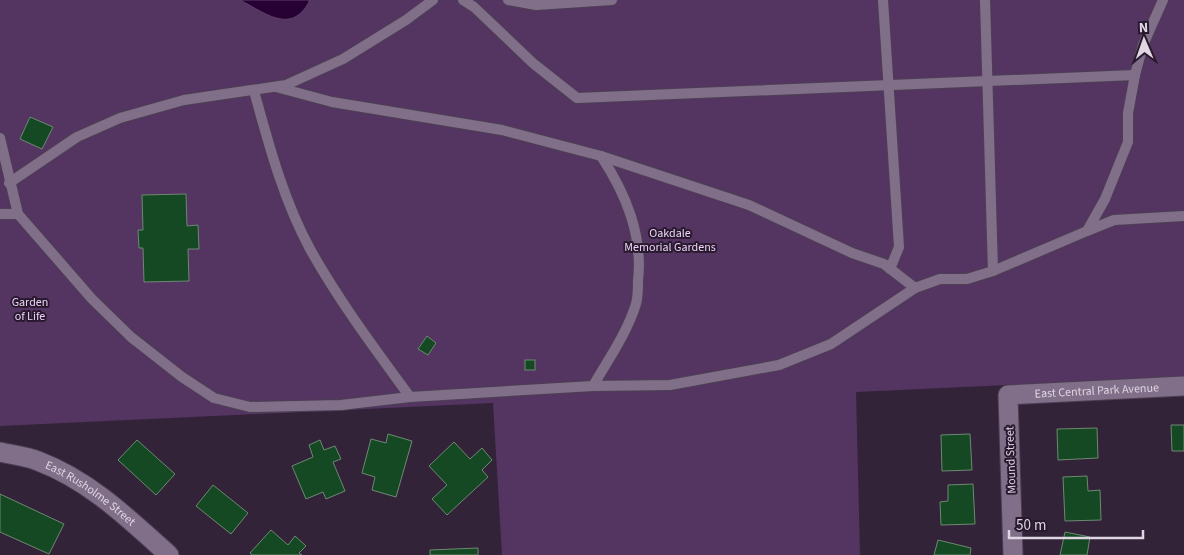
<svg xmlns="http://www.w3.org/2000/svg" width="1184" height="555" font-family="'Source Sans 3',sans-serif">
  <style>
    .green { fill: #543461 }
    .water { fill: #270034; stroke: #5e4068 }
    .building { fill: #144923; stroke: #6e8872 }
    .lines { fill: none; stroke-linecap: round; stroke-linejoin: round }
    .lane-casing { stroke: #4d4053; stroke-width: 12 }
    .street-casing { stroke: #4d4053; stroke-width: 21 }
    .lane { stroke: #816f89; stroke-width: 10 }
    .street { stroke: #816f89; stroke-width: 19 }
    .labels { text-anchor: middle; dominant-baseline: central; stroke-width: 4; stroke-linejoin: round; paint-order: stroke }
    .park-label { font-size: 12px; fill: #ebd3f6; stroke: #29192f }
    .street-label { font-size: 12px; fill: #dfd5e3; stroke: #29192f }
  </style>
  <rect width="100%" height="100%" fill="#332339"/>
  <path class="green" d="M0 0H1184V377L856 392 860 555H502L493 403 0 426Z"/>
  <path class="water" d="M240 0H309V2C291 35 265 13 240 0Z"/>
  <g class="building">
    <path d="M30 117 53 127 42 149 20 139Z"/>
    <path d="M186 194 187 226 198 225 199 249H188L189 281 144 282 143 248H139L138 230H143L142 195Z"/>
    <path d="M427 336 436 343 428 355 418 349Z"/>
    <rect x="525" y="360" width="10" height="10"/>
    <path d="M1171 425H1184V451H1172Z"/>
    <path d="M1097 428 1098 458 1058 460 1057 429Z"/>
    <path d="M388 434 412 441 396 497 372 490 375 477 362 473 371 439 386 443Z"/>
    <path d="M970 434 972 470 942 471 941 435Z"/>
    <path d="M137 440 175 474 156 495 118 460Z"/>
    <path d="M320 440 324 450 335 446 341 459 333 462 345 491 326 499 323 492 306 499 292 466 313 457 309 445Z"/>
    <path d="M454 442 470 459 482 448 492 460 482 470 488 477 447 515 432 499 447 485 429 466Z"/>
    <path d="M1087 476 1088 491 1100 490 1101 520 1065 521 1063 477Z"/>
    <path d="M973 484 975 524 941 525 940 502 948 501V485Z"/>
    <path d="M213 485 248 513 231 534 196 506Z"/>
    <path d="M0 494 64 524 49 554 0 532Z"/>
    <path d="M271 530 288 545 295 536 306 546 299 553 302 555H252L250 553Z"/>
    <path d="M1065 532 1090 537 1087 555H1060Z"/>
    <path d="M938 540 971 548 970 555H934Z"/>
    <path d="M478 548V555H430V550Z"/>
  </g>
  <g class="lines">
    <g class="lane-casing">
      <g id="lane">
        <path d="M463 0 474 7 534 64 577 98 1135 75"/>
        <path d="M508 0 536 5 612 0"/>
        <path d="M883 0 899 247 890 269"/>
        <path d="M985 0 993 271"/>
        <path d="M276 87 332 102 502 130 601 156 749 205 852 253 884 264 915 288 940 279H967L993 271 1087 231 1105 199 1128 142V113L1135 75 1143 45 1163 0"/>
        <path d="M254 91C269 145 283 199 310 249 339 301 375 349 410 397"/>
        <path d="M0 138 18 214 92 299 131 337 182 377 214 398 250 407 341 405 410 397 593 386C608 360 627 333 636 304 638 297 638 289 638 281 643 235 626 194 601 156"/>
        <path d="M9 183 77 137 120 118 184 100 286 85 343 59 406 20 433 0"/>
        <path d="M0 214H18"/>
        <path d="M1087 231 1114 220 1184 216"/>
        <path d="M593 386 670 385 779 365 831 344 915 288"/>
      </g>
    </g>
    <g class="street-casing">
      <g id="street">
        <path id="s1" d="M0 452C12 455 26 456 38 461 89 480 129 519 169 555"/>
        <path id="s2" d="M1013 555 1008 395 1184 386"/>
      </g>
    </g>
    <use href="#lane" class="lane"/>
    <use href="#street" class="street"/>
  </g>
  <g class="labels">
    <g class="park-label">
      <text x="670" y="233">Oakdale<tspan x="670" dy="14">Memorial Gardens</tspan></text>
      <text x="30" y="302">Garden<tspan x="30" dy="14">of Life</tspan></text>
    </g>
    <g class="street-label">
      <text stroke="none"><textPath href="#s2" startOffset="249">East Central Park Avenue</textPath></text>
      <text transform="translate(1011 460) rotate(-92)">Mound Street</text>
      <text stroke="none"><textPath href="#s1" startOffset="101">East Rusholme Street</textPath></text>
    </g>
  </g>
  <g transform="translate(1144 40) rotate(358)" stroke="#29192f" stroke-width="4" paint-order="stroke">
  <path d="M0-4L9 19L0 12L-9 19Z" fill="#dfd5e3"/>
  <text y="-8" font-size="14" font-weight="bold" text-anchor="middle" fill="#dfd5e3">N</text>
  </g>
  <path d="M1009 530v8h134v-8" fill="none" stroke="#dfd5e3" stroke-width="2.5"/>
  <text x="1016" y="530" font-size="15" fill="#dfd5e3" stroke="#29192f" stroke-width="4" paint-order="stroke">50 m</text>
</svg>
